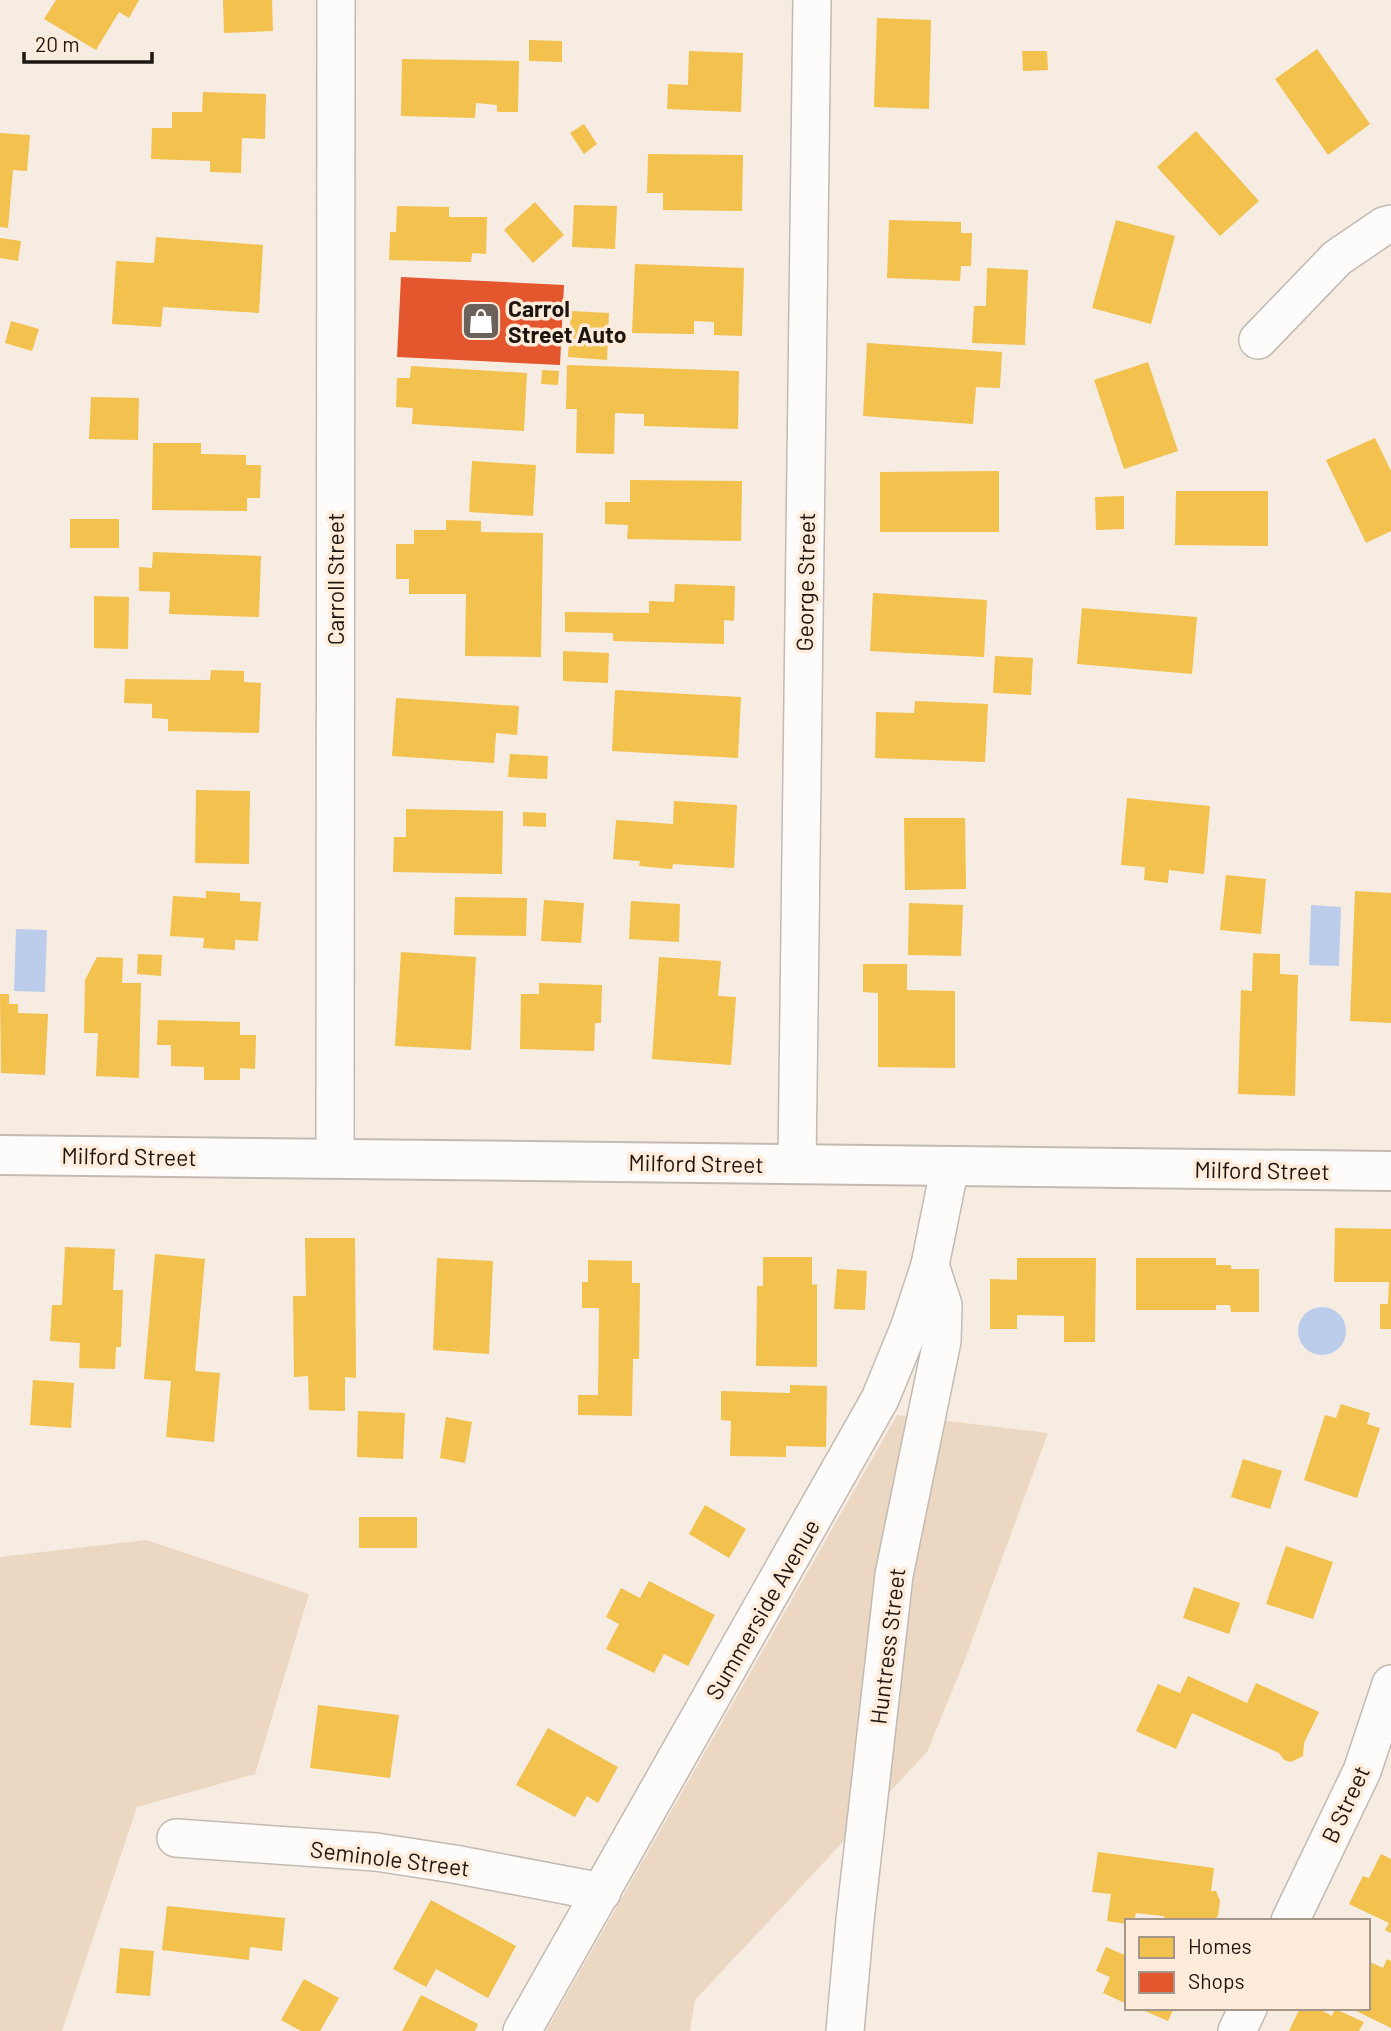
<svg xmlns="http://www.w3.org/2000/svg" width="1391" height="2031" font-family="Barlow,sans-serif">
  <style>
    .green { fill: #ecd7c2 }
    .water { fill: #bccdeb }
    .homes { fill: #f2c14e }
    .shops { fill: #e4572e }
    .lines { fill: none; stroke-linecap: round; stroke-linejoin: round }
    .minor-casing { stroke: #c2bab3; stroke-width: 40 }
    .tertiary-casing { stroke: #c2bab3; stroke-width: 42 }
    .minor { stroke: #fefcfb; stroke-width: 37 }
    .tertiary { stroke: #fefcfb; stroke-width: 38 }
    .labels { text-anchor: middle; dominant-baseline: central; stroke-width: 7; stroke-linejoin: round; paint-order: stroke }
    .poi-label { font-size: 23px; font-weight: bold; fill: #1d1610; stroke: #feebda; text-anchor: start }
    .street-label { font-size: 23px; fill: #1d1610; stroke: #feebda }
  </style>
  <rect width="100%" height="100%" fill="#f6ece2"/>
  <g class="green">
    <path d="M897 1415 1048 1433 964 1662 927 1752 695 2000 690 2031H546Z"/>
    <path d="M146 1540 309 1594 255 1774 137 1807 62 2031H0V1557Z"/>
  </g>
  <g class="water">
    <path d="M1311 905 1341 907 1339 966 1309 965Z"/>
    <path d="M16 929 47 930 45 992 14 991Z"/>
    <circle cx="1322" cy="1331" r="24"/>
  </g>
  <g class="homes">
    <path d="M56 0H139L129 18 119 12 96 50 44 19Z"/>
    <path d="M223 0H272L273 31 224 33Z"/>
    <path d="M877 18 931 20 929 109 874 107Z"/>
    <path d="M529 40 562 41V62L529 61Z"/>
    <path d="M1317 49 1370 124 1328 155 1275 79Z"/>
    <path d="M689 51 743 53 741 112 667 109 668 84 688 85Z"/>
    <path d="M1022 51H1047L1048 70 1023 71Z"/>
    <path d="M402 59 519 61 518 112H497V105L476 103 475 118 401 116Z"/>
    <path d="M203 92 266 94 265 139 242 138 241 173 210 172V161L151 159 152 128H172V112H202Z"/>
    <path d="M584 124 597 144 584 154 570 133Z"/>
    <path d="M1196 131 1259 201 1220 236 1157 167Z"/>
    <path d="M0 133 30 135 27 171 13 170 8 228 0 227Z"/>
    <path d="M648 154 743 155 742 211 663 210V193H647Z"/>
    <path d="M535 202 564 235 533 263 504 230Z"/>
    <path d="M574 205 617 206 615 249 572 247Z"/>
    <path d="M397 206 449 207V217H487L486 254 472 253 471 262 389 260 390 232H396Z"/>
    <path d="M889 220 961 222V233H972L971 266H961L960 281 887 278Z"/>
    <path d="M1116 220 1175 236 1151 324 1092 308Z"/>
    <path d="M156 237 263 245 259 313 163 307 161 327 112 324 116 261 154 263Z"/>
    <path d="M0 238 21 241 18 261 0 258Z"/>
    <path d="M635 264 744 268 742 336 714 335V322L694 321V334L632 333Z"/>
    <path d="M987 268 1028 270 1025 345 972 343 974 306H986Z"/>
    <path d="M571 311 609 313 607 360 568 357Z"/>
    <path d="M11 321 39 329 32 351 5 343Z"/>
    <path d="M867 343 1002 352 1000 388 976 387 973 424 863 416Z"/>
    <path d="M1148 362 1178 451 1124 469 1094 380Z"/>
    <path d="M567 365 739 371 738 429 644 426V414L615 413 614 454 576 453 577 409H566Z"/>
    <path d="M411 366 527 373 524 431 412 424 413 408 396 407 397 378H410Z"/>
    <path d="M542 370 559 371 558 385 541 384Z"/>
    <path d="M91 397 139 398 138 440 89 439Z"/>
    <path d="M1375 438 1391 471V531L1366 543 1326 460Z"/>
    <path d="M153 443H201V454L246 455V465H261L260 498H247V511L152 510Z"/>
    <path d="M472 461 536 465 533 516 469 512Z"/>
    <path d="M999 471V532H880V472Z"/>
    <path d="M630 480 742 481 741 541 627 539 628 525 605 524V502H630Z"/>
    <path d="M1176 491H1268V546L1175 545Z"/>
    <path d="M1124 496V529L1096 530 1095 497Z"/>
    <rect x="70" y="519" width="49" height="29"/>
    <path d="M446 520 481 521V532L543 533 541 657 465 656 466 594H409V579H396V544H414V530H446Z"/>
    <path d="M153 552 261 556 259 617 169 614 170 592 139 591V567L152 568Z"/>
    <path d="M675 584 735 586 734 621 724 620V644L613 641V633L565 632V612L649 613V601L674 602Z"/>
    <path d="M873 593 987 600 984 657 870 651Z"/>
    <path d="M94 596 129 597 128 649 94 648Z"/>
    <path d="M1082 608 1197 617 1192 674 1077 664Z"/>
    <path d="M563 651 609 653 608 683 563 681Z"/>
    <path d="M995 656 1033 658 1031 695 993 693Z"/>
    <path d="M211 670 244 671V682L261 683 259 733 168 731V719L152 718V704L124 703 125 679 210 680Z"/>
    <path d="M615 690 741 697 738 758 612 751Z"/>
    <path d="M396 698 519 706 517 735 496 733 494 763 392 756Z"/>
    <path d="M915 701 988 704 985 762 875 758 876 712 914 713Z"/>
    <path d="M510 754 548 756 547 779 508 777Z"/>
    <path d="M196 790 250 791 249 864 195 863Z"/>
    <path d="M1127 798 1210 806 1204 874 1169 870 1168 883 1144 880 1145 867 1121 865Z"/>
    <path d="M674 801 737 805 734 868 673 864 672 869 639 866 640 861 613 859 616 820 673 824Z"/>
    <path d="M406 809 503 811 502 874 393 872 394 837H406Z"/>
    <path d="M523 812 546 813V827L523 826Z"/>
    <path d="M904 818H965L966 889 905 890Z"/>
    <path d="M1226 875 1266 879 1261 934 1220 930Z"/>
    <path d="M206 891 240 893V901L261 902 258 941 235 940V950L203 948 204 938 170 936 173 896 206 898Z"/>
    <path d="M1355 891 1391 893V1023L1350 1021Z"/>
    <path d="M455 897 527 898 526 936 454 935Z"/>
    <path d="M544 900 584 903 581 943 541 941Z"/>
    <path d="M631 901 680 904 679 942 629 939Z"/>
    <path d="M909 903 963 905 961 956 908 955Z"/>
    <path d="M401 952 476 957 471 1050 395 1046Z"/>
    <path d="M1253 953 1280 954V974L1298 975 1295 1096 1238 1094 1241 990 1252 991Z"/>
    <path d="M138 954 162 955 161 976 137 974Z"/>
    <path d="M97 957 123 958 122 983H141L139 1078 96 1076 98 1033H84L85 980Z"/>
    <path d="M659 957 721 961 718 996 736 997 731 1065 652 1059Z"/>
    <path d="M863 964H907V990L955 991V1068L878 1067V993L863 992Z"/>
    <path d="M539 983 602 985 601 1023H595L594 1051 520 1049 521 994H539Z"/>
    <path d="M0 994H9V1004H18V1013L48 1014 45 1075 1 1073Z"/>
    <path d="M158 1020 240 1022V1035H256L255 1069 240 1068V1080H204V1067L171 1066V1045H157Z"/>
    <path d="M1335 1228 1391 1229V1329H1380V1304H1388L1389 1282H1334Z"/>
    <path d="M305 1238H355L356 1378 345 1377V1411L309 1410 308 1376 294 1377 293 1296H306Z"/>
    <path d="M65 1247 115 1249 113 1290H123L121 1347H116L115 1369 79 1368 80 1343 50 1341 52 1305H62Z"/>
    <path d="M155 1254 205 1259 195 1371 220 1373 214 1442 166 1437 171 1381 144 1379Z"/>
    <path d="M763 1257H812V1285L817 1284V1367L756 1366 757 1286H763Z"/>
    <path d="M437 1258 493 1261 489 1354 433 1350Z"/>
    <path d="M1017 1258H1096L1095 1342H1064V1316L1017 1315V1329H990V1279L1017 1280Z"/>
    <path d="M1136 1258H1216V1265H1231V1269H1259V1312H1231L1230 1305H1216V1310H1136Z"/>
    <path d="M588 1260 632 1261V1283H640L639 1359H633L632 1416 578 1415V1395H598L599 1308H582V1282H588Z"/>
    <path d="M837 1269 867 1271 865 1310 834 1309Z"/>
    <path d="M33 1380 74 1383 71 1428 30 1425Z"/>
    <path d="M790 1385 827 1386 826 1447 786 1446V1457L730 1456 731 1421 721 1420V1391L790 1393Z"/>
    <path d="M1341 1404 1370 1413 1367 1424 1380 1428 1357 1498 1304 1480 1325 1415 1336 1418Z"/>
    <path d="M358 1411 405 1413 403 1459 357 1457Z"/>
    <path d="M446 1417 472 1422 465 1463 440 1458Z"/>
    <path d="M1243 1459 1282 1471 1270 1509 1231 1497Z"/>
    <path d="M705 1505 746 1529 729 1558 689 1534Z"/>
    <rect x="359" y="1517" width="58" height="31"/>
    <path d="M1286 1546 1333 1562 1313 1619 1266 1604Z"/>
    <path d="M649 1581 715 1615 688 1666 664 1654 654 1673 606 1649 619 1624 606 1617 621 1588 640 1598Z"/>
    <path d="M1194 1587 1240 1603 1229 1634 1183 1618Z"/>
    <path d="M1188 1676 1247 1703 1256 1683 1319 1712 1304 1743 1303 1756 1291 1762 1284 1760 1279 1753 1192 1713 1176 1749 1136 1731 1158 1684 1180 1693Z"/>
    <path d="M318 1705 399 1715 390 1778 310 1768Z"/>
    <path d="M548 1728 618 1767 598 1803 587 1796 575 1817 516 1785Z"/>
    <path d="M1098 1852 1214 1868 1211 1891H1216L1220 1901 1218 1916 1213 1921H1168L1163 1916 1136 1913 1134 1921H1127V1924L1107 1921 1111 1894 1092 1892Z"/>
    <path d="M1381 1854 1391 1859V1933L1385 1930 1389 1923 1349 1904 1363 1876 1369 1878Z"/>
    <path d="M431 1900 516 1946 488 1998 436 1969 426 1987 393 1969Z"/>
    <path d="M167 1906 285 1918 282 1951 250 1947 249 1960 162 1950Z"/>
    <path d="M1106 1947 1127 1956V2004L1103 1993 1110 1977 1096 1971Z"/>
    <path d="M120 1948 154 1951 150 1996 116 1993Z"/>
    <path d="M1387 1959 1391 1961V2028L1350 2008H1368V1961L1383 1968Z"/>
    <path d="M304 1979 339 1998 320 2031H301L281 2020Z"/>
    <path d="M421 1995 478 2024 475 2031H402Z"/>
    <path d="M1138 2008H1174L1168 2021Z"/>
    <path d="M1300 2008H1317L1332 2016 1335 2009 1364 2022 1359 2031H1289Z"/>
  </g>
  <path class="shops" d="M401 277 564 285 560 365 397 357Z"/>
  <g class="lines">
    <g class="minor-casing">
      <g id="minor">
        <path d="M1258 340 1337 258 1384 226 1391 224"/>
        <path d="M335 1158 336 0"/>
        <path d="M797 1164 812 0"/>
        <path d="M176 1838 376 1852 454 1864 602 1892"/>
        <path d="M1290 1921 1362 1771 1391 1684"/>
        <path d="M522 2031 880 1399 910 1326 930 1265 950 1166"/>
        <path d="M845 2031 855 1920 894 1575 942 1341 943 1305 930 1265"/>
        <path d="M1237 2031 1248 2008"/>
      </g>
    </g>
    <g class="tertiary-casing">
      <path id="tertiary" d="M0 1155 1391 1171"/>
    </g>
    <use href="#minor" class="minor"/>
    <use href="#tertiary" class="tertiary"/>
  </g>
  <defs>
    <g id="shop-square" transform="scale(2.0125)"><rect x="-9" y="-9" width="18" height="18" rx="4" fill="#69615a" stroke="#feebda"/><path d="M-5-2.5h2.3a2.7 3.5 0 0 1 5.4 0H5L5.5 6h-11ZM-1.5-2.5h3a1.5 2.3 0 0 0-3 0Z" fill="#fff"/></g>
  </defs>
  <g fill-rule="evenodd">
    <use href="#shop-square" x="481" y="321"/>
  </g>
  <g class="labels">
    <g class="poi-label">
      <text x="508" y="308">Carrol<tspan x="508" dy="26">Street Auto</tspan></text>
    </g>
    <g class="street-label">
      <text transform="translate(335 579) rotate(-90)">Carroll Street</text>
      <text transform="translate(805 582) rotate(-89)">George Street</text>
      <text transform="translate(129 1156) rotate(1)">Milford Street</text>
      <text transform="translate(696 1163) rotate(1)">Milford Street</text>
      <text transform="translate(1262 1170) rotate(1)">Milford Street</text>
      <text transform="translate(762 1609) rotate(-60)">Summerside Avenue</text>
      <text transform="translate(887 1646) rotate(-83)">Huntress Street</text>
      <text transform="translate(1345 1804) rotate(-65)">B Street</text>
      <text transform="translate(390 1858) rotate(7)">Seminole Street</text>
    </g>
  </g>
  <rect x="1125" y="1919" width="245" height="91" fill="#feebda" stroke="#a49689" stroke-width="2"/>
  <rect x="1139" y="1937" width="35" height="21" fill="#f2c14e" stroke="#a49689" stroke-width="2"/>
  <text x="1188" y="1954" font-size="21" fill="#1d1610">Homes</text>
  <rect x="1139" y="1972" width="35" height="21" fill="#e4572e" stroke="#a49689" stroke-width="2"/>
  <text x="1188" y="1989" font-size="21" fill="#1d1610">Shops</text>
  <path d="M24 52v10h128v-10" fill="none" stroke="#1d1610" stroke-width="3.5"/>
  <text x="35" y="52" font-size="21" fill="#1d1610" stroke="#feebda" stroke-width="5" paint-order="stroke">20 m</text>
</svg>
